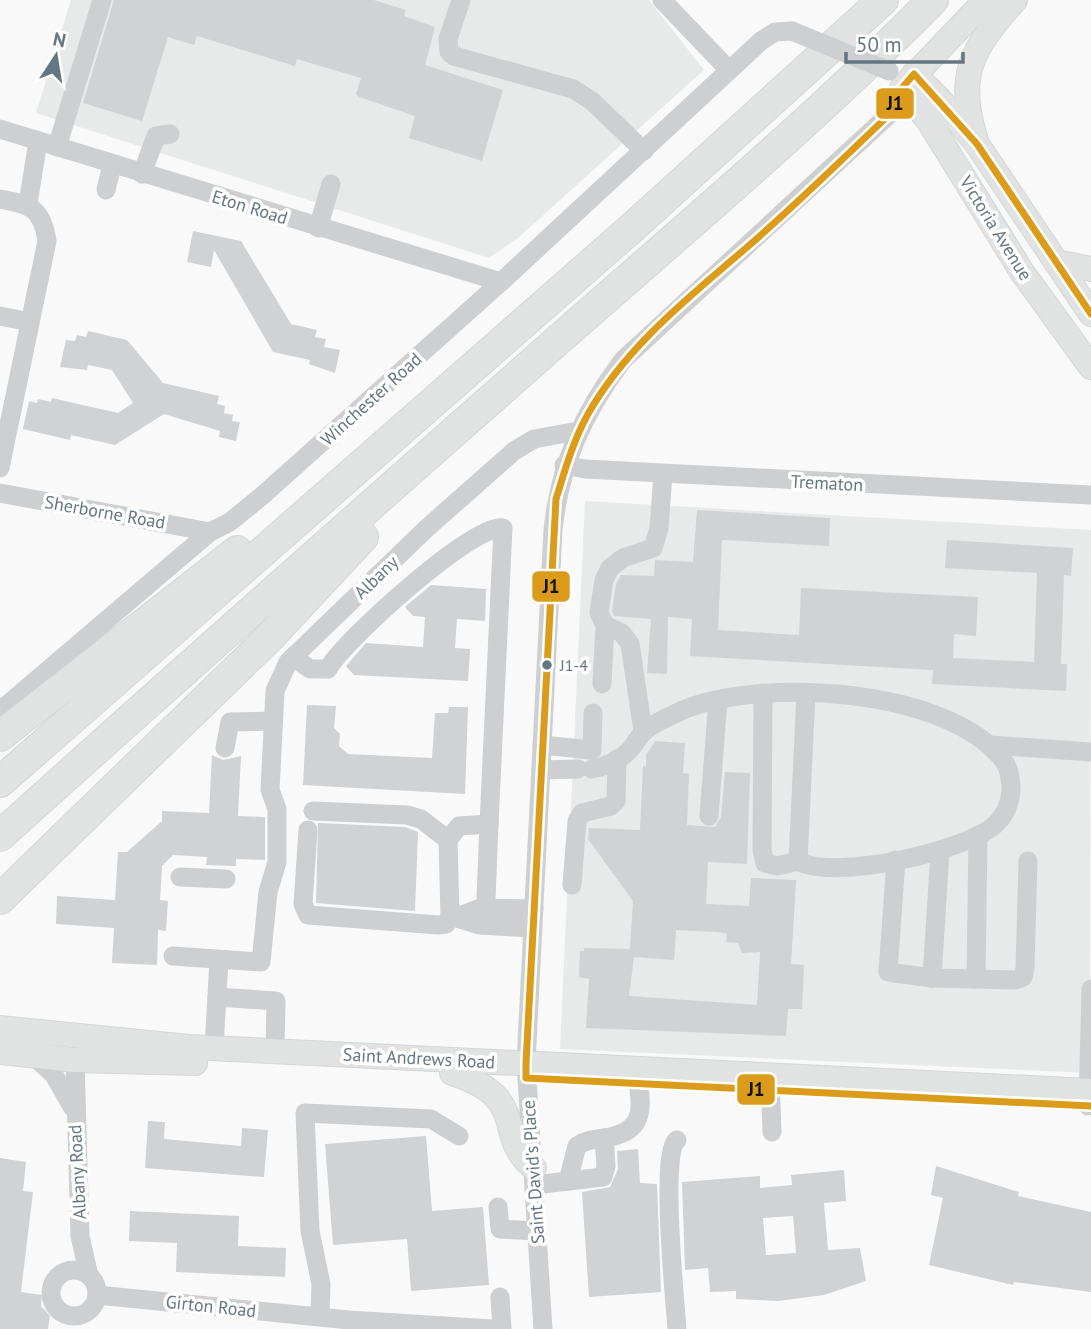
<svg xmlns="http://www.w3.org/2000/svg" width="1091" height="1329" font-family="'PT Sans',sans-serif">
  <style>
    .built { fill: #e8e9e9 }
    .building { fill: #d0d2d3; fill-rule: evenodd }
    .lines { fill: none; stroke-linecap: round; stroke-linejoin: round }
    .major-casing { stroke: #d5d6d7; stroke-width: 26 }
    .highway-casing { stroke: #d5d6d6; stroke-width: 32 }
    .minor { stroke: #cecfd0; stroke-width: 19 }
    .major { stroke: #e1e2e2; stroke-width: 24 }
    .highway { stroke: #e1e2e2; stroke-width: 30 }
    .minor-bridge { stroke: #cecfd0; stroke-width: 19 }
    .bus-1-casing { stroke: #fff; stroke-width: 12 }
    .bus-1 { stroke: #da9c1a; stroke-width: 7 }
    .bus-dot { fill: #657683; stroke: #fff; stroke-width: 2.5 }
    .labels { text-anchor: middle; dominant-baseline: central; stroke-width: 7; stroke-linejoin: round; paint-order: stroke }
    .bus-label { font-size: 16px; fill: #657683; stroke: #fff; text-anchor: start }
    .street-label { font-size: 18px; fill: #657683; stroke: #fff }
    .line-badge { stroke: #fff; stroke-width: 2.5 }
    .pale-badge-label { font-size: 19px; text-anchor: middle; font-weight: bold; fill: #111 }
  </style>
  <rect width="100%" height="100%" fill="#f9f9f9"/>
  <g class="built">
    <path d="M71 0H649L704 70 518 238 489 258 36 113Z"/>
    <path d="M585 501 1091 530 1090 1073 560 1049Z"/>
  </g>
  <g class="building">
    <path d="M114 0H374L406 10 404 16 435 27 425 65 503 90 482 161 409 138 415 116 359 97 356 94 361 78 297 59 295 66 197 36 194 45 168 37 142 121 83 103Z"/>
    <path d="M193 231 241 241 291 324 317 330 315 337 326 339 324 347 340 350 335 373 309 364 310 360 273 352 214 250 211 267 187 262Z"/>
    <path d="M88 331 127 340 163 383 219 396 217 404 225 406 224 413 233 415 232 421 240 422 236 441 219 437 220 431 164 414 115 445 71 435 70 440 23 429 29 401 37 403 38 399 51 402 52 398 118 413 133 403 112 370 88 365 87 370 60 367 66 340 75 341 77 335 86 337Z"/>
    <path d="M697 510 830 518 829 546 722 540 718 630 799 635 801 588 978 597 976 636 954 634 953 658 1034 662 1037 573 945 568 947 540 1073 548 1071 576 1064 575 1061 664H1067L1066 691 932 684 933 670 690 656 692 619 668 617 667 674 647 673 651 619 614 616 612 611 616 584 621 575 654 576 655 560 693 562Z"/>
    <path d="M431 585 486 589 485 621 457 619 455 648 470 649 468 681 354 675 346 666 366 643 423 647 425 617 413 616 405 607Z"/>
    <path d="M307 705 336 706 334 728 340 734 339 746 348 754 432 758 435 713H448L449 707H468L465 794 303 785Z"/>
    <path d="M655 741 685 743 683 773 689 774 687 825 715 827 721 817 725 772 750 773 747 864 708 862 706 904 749 906 751 878 796 880 791 964 804 965 802 1009H788L786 1036 586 1028 589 979 579 977 580 951H584V948L630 949 633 901 588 839 589 828 640 830 643 766 646 767V755ZM676 930 719 932 727 934 726 942 738 943 742 953 760 952 757 1005 629 996 634 957 674 960Z"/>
    <path d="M212 755 223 760 241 756 238 816 265 817V860L236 859V866L206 865 207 857 173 855 162 866 160 900 168 901 166 931 158 930 157 965 112 963 114 928 56 924 57 896 115 900 118 852H127L162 821V811L209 813Z"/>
    <path d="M318 823 405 827 418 832 415 911 316 903Z"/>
    <path d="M148 1121 165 1122 164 1139 241 1146 242 1128 268 1130 264 1177 145 1168Z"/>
    <path d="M426 1136 432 1211 483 1207 489 1285 411 1291 407 1239 333 1245 325 1144Z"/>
    <path d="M638 1149 640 1183 657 1184 661 1292 589 1297 582 1192 610 1187 618 1169 617 1151Z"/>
    <path d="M0 1158 26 1162 23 1191 33 1192 21 1292 42 1295 41 1306 50 1316 48 1329H0Z"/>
    <path d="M936 1166 1019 1192 1018 1196 1091 1212V1292L1014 1282 1013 1285 929 1265 943 1198 931 1195Z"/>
    <path d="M844 1170 846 1201 824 1203 828 1250 860 1248 866 1281 824 1295 778 1301 736 1299V1291L710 1292 708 1268 685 1270 682 1182 760 1176V1188L792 1185 791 1175ZM793 1216 796 1253 766 1255 763 1218Z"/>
    <path d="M130 1211 239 1216 238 1246 286 1248 285 1277 176 1272 177 1243 129 1241Z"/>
  </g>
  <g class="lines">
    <g class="major-casing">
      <g id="major">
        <path d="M986 0 902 88 928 120 1022 272 1091 367"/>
        <path d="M914 74 940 100 977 144 1091 314"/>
        <path d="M975 137C955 74 974 46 1015 0"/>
        <path d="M1056 262 1091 269"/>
        <path d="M0 1028 189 1047 1091 1091"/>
        <path d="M0 1052 75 1060 195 1063"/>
        <path d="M452 1073C532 1098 493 1136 534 1168"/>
      </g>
    </g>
    <g class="highway-casing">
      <g id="highway">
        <path d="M0 736 237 551"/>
        <path d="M0 782 634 226 883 0"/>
        <path d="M0 836C187 667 376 501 565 334 689 225 816 118 933 0"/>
        <path d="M0 899 269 638 363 537"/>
      </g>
    </g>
    <g class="minor">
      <path d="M461 0 448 39 449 52 454 56 573 89 592 101 644 151"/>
      <path d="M662 0 729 70"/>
      <path d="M0 129 501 282"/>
      <path d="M57 147 102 0"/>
      <path d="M142 174 156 136 170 134"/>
      <path d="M106 190 112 165"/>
      <path d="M0 199C30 204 42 208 47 241L0 468"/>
      <path d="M28 204 38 141"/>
      <path d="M318 228 331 184"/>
      <path d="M0 316 30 322"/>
      <path d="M564 465 585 469 1091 495"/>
      <path d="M0 493 210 532"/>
      <path d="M605 625 622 633 630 644 643 731"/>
      <path d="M293 657 310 669H328"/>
      <path d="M328 669C343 641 475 522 503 528L489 824"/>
      <path d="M602 684 605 625 599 613 604 580 610 568 623 558 653 548 659 528 663 474"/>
      <path d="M763 693 762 850 765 863 777 866 798 861"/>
      <path d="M0 711 210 532 230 522 263 495 501 282 761 41 775 32 792 31"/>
      <path d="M542 745 592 750 593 713"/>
      <path d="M990 745 1091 752"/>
      <path d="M225 748 230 722 272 721"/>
      <path d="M592 769C607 766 623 759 633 746 637 741 640 734 646 730 657 721 671 716 683 710 763 677 949 688 1004 761 1010 770 1011 781 1011 791 1010 804 1005 815 996 824 965 852 833 881 798 861L806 693"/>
      <path d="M541 770 578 769"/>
      <path d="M313 811 407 815 421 819 448 840 450 916 479 925 533 928"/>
      <path d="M709 816 718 700"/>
      <path d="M308 830 303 904 308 915 438 925 446 924 450 916"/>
      <path d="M448 840 459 826 489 824 486 899"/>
      <path d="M896 860 888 972 932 978 1015 980 1023 977 1025 968 1028 861"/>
      <path d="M180 877 226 879"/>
      <path d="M572 885 577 821 582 813 611 806 616 801 617 759"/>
      <path d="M457 917 480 908 534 909"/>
      <path d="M173 956 261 962 268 892 277 862V809L270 790 275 691 288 662 427 528 514 451 534 439 578 431"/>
      <path d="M932 978 940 851"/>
      <path d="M976 979 978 836"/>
      <path d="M217 997 276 1001 275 1051"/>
      <path d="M214 1048 219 960"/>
      <path d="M66 1049 75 1060 80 1236 89 1276"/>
      <path d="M34 1056 54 1075 73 1108"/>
      <path d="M770 1077 772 1132"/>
      <path d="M1088 1106 1091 989"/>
      <path d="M677 1140C660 1150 675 1302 677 1329"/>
      <path d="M568 1181 603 1177 606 1166 604 1138"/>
      <path d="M535 1185 568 1181 577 1146C587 1139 599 1139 610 1137 649 1130 641 1100 636 1069"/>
      <path d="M498 1207 500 1229 537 1231"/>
      <circle cx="74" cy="1293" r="23"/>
      <path d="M97 1295 349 1320 492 1329"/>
      <path d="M500 1297 502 1329"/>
      <path d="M320 1316 321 1284 310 1231 305 1113 431 1119 459 1136"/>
      <path d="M543 1329 526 1063 553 530C560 464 583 413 623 360L894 110 907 107 912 100"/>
    </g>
    <use href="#major" class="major"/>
    <use href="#highway" class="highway"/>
    <path class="minor-bridge" d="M792 31 889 71"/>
    <g class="bus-1-casing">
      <path id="bus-1" d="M1091 314 977 144 914 74 896 95 894 110C850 152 807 194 762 234 699 290 630 340 588 414 573 441 565 470 556 499L526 1063V1078L1091 1106"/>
    </g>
    <use href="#bus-1" class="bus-1"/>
  </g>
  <circle class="bus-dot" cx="547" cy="665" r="6"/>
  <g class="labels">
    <g class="bus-label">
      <text x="560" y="665">J1-4</text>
    </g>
    <g class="street-label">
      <text transform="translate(250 207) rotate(17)">Eton Road</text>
      <text transform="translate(996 228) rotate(58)">Victoria Avenue</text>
      <text transform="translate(371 399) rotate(-42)">Winchester Road</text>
      <text transform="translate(827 483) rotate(3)">Trematon</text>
      <text transform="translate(105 512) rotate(10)">Sherborne Road</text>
      <text transform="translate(376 577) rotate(-44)">Albany</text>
      <text transform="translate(419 1058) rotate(3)">Saint Andrews Road</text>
      <text transform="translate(77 1172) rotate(-93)">Albany Road</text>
      <text transform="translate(533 1172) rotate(-94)">Saint David's Place</text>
      <text transform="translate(211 1306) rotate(6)">Girton Road</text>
    </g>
  </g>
  <g class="line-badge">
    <rect x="875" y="87" width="40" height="33" rx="7" fill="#da9c1a"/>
    <rect x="531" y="570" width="40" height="33" rx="7" fill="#da9c1a"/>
    <rect x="736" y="1073" width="40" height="33" rx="7" fill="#da9c1a"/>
  </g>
  <g class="pale-badge-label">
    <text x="895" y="110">J1</text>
    <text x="551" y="593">J1</text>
    <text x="756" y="1096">J1</text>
  </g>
  <g transform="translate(56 56) rotate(12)" stroke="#ffffff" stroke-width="5" paint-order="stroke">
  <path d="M0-5L12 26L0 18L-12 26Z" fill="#657683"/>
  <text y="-10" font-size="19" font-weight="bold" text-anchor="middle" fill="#657683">N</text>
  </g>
  <path d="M846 52v10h117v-10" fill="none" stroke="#657683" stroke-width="3.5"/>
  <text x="856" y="52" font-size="21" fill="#657683" stroke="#ffffff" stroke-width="5" paint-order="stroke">50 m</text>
</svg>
